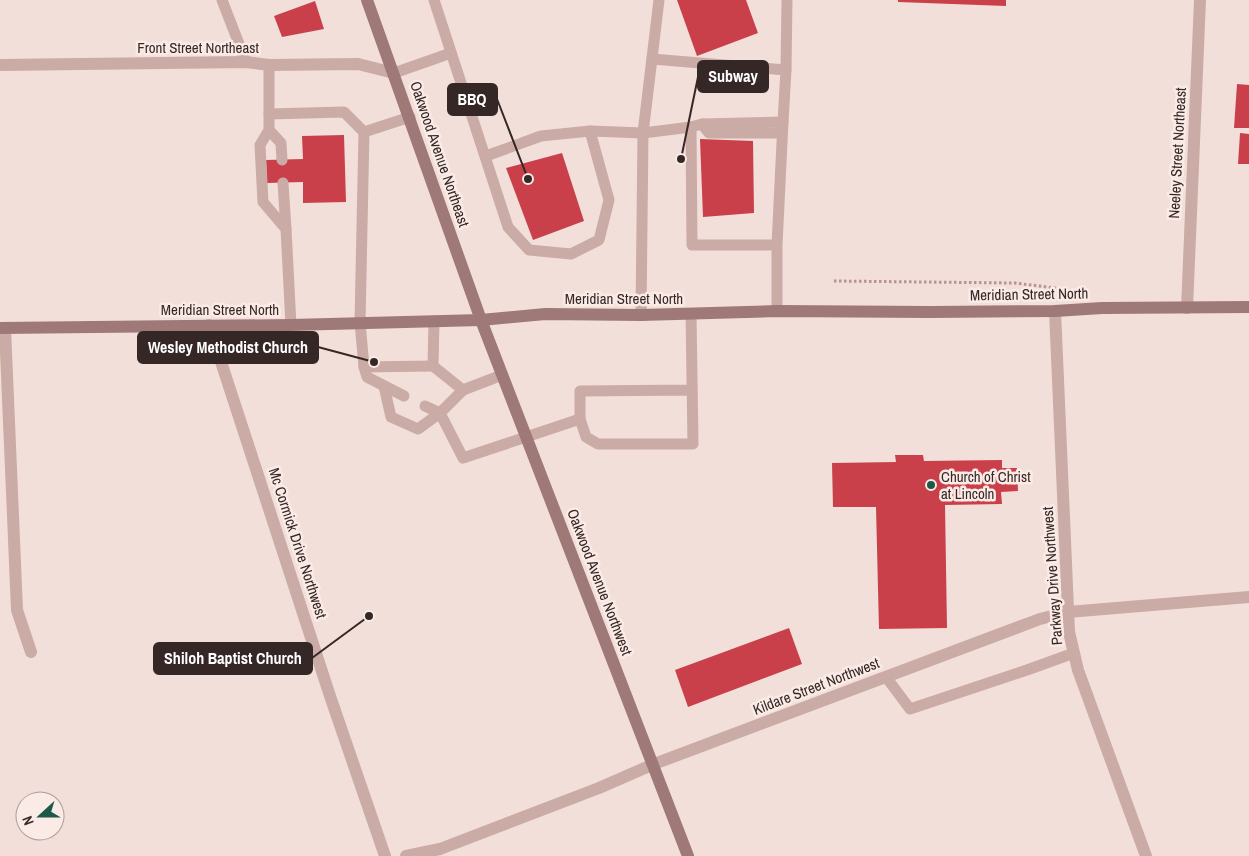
<svg xmlns="http://www.w3.org/2000/svg" width="1249" height="856" font-family="'Archivo Narrow',sans-serif">
  <style>
    .building { fill: #ca404a }
    .lines { fill: none; stroke-linecap: round; stroke-linejoin: round }
    .path { stroke: #b79490; stroke-width: 3; stroke-dasharray: 2.5 2.5; stroke-linecap: butt }
    .lane { stroke: #cbaba5; stroke-width: 11 }
    .street { stroke: #cbaba5; stroke-width: 12 }
    .secondary { stroke: #9e7977; stroke-width: 12 }
    .poi-dot { fill: #1b594a; stroke: #faebe6; stroke-width: 2 }
    .labels { text-anchor: middle; dominant-baseline: central; stroke-width: 5; stroke-linejoin: round; paint-order: stroke }
    .street-label { font-size: 15px; fill: #362727; stroke: #faebe6 }
    .poi-label { font-size: 15px; fill: #362727; stroke: #faebe6; text-anchor: start }
    .leader { fill: none; stroke: #362727; stroke-width: 2 }
    .callout-dot { fill: #362727; stroke: #faebe6; stroke-width: 2 }
    .callout { fill: #362727; stroke: #362727; stroke-width: 2 }
    .callout-label { font-size: 16px; text-anchor: middle; font-weight: bold; fill: #fff }
  </style>
  <rect width="100%" height="100%" fill="#f2dfda"/>
  <g class="building">
    <path d="M677 0H746L758 33 697 56Z"/>
    <path d="M898 0H1006V6L898 2Z"/>
    <path d="M315 1 324 29 282 37 274 16Z"/>
    <path d="M1237 84 1249 85V128H1234Z"/>
    <path d="M1240 133 1249 134V164H1238Z"/>
    <path d="M344 135 346 202 303 203V182L267 183 266 160 303 159 302 136Z"/>
    <path d="M700 139 753 141 754 213 703 217Z"/>
    <path d="M562 153 584 221 533 240 506 168Z"/>
    <path d="M895 455H923L924 461 1002 460V468H1017L1018 491 1001 492 1002 504 945 505 947 628 879 629 876 507H833L832 463 896 462Z"/>
    <path d="M789 628 802 664 688 707 675 670Z"/>
  </g>
  <g class="lines">
    <path class="path" d="M834 281 1015 283 1079 291"/>
    <g class="lane">
      <path d="M222 0 246 62"/>
      <path d="M434 0 508 227 529 250 571 254 599 240 609 200 590 131"/>
      <path d="M652 59 786 70 783 122"/>
      <path d="M269 65V114L344 112 364 132"/>
      <path d="M786 70 787 0"/>
      <path d="M394 73 451 53"/>
      <path d="M269 114V130L260 145 263 202 286 229 291 325"/>
      <path d="M410 117 364 132 360 322 364 367 433 366"/>
      <path d="M702 124 709 133H782"/>
      <path d="M269 130 281 143 282 160"/>
      <path d="M486 156 541 136 590 131 643 133 691 127"/>
      <path d="M283 183 286 229"/>
      <path d="M777 311V245L783 122 702 124 691 127 692 245H777"/>
      <path d="M691 314 693 444H598L586 437 580 419V391L692 390"/>
      <path d="M641 315 643 133 659 0"/>
      <path d="M434 321 433 366 463 390"/>
      <path d="M364 367 367 377 404 396"/>
      <path d="M502 375 463 390 440 413 463 458 580 419"/>
      <path d="M384 386 391 417 418 429 440 413 425 406"/>
      <path d="M886 677 910 709 1027 670 1074 653"/>
    </g>
    <g class="street">
      <path d="M0 65 246 62 269 65 358 64 394 73"/>
      <path d="M1187 308 1200 0"/>
      <path d="M1055 311 1069 632 1078 670 1146 856"/>
      <path d="M209 325 330 696 385 856"/>
      <path d="M5 328 17 610 31 652"/>
      <path d="M406 856 440 849 599 788 654 764 1040 619 1068 612 1249 597"/>
    </g>
    <g class="secondary">
      <path d="M367 0 481 320 688 856"/>
      <path d="M0 328 291 325 481 320 545 314 641 315 777 311 930 312 1055 311 1102 308 1249 307"/>
    </g>
  </g>
  <circle class="poi-dot" cx="931" cy="485" r="5"/>
  <g class="labels">
    <g class="street-label">
      <text x="198" y="47">Front Street Northeast</text>
      <text transform="translate(1177 153) rotate(-87)">Neeley Street Northeast</text>
      <text transform="translate(440 154) rotate(71)">Oakwood Avenue Northeast</text>
      <text transform="translate(1029 294) rotate(-1)">Meridian Street North</text>
      <text x="624" y="298">Meridian Street North</text>
      <text x="220" y="309">Meridian Street North</text>
      <text transform="translate(298 543) rotate(72)">Mc Cormick Drive Northwest</text>
      <text transform="translate(1052 576) rotate(-94)">Parkway Drive Northwest</text>
      <text transform="translate(600 582) rotate(69)">Oakwood Avenue Northwest</text>
      <text transform="translate(816 686) rotate(-21)">Kildare Street Northwest</text>
    </g>
    <g class="poi-label">
      <text x="941" y="476">Church of Christ<tspan x="941" dy="17">at Lincoln</tspan></text>
    </g>
  </g>
  <path class="leader" d="M681 159L698 77M528 179L497 99M374 362L318 347M369 616L312 658"/>
  <g class="callout-dot">
    <circle cx="681" cy="159" r="5"/>
    <circle cx="528" cy="179" r="5"/>
    <circle cx="374" cy="362" r="5"/>
    <circle cx="369" cy="616" r="5"/>
  </g>
  <g class="callout">
    <rect x="698" y="61" width="70" height="31" rx="5"/>
    <rect x="448" y="84" width="49" height="31" rx="5"/>
    <rect x="138" y="332" width="180" height="31" rx="5"/>
    <rect x="154" y="643" width="158" height="31" rx="5"/>
  </g>
  <g class="callout-label">
    <text x="733" y="82">Subway</text>
    <text x="472" y="105">BBQ</text>
    <text x="228" y="353">Wesley Methodist Church</text>
    <text x="233" y="664">Shiloh Baptist Church</text>
  </g>
  <g transform="translate(40 816) rotate(249)"><circle r="24" fill="#faebe6" stroke="#ac9d9a"/>
  <path d="M0-4L9 19L0 12L-9 19Z" fill="#1b594a"/>
  <text y="-8" font-size="14" font-weight="bold" text-anchor="middle" fill="#362727">N</text>
  </g>
</svg>
